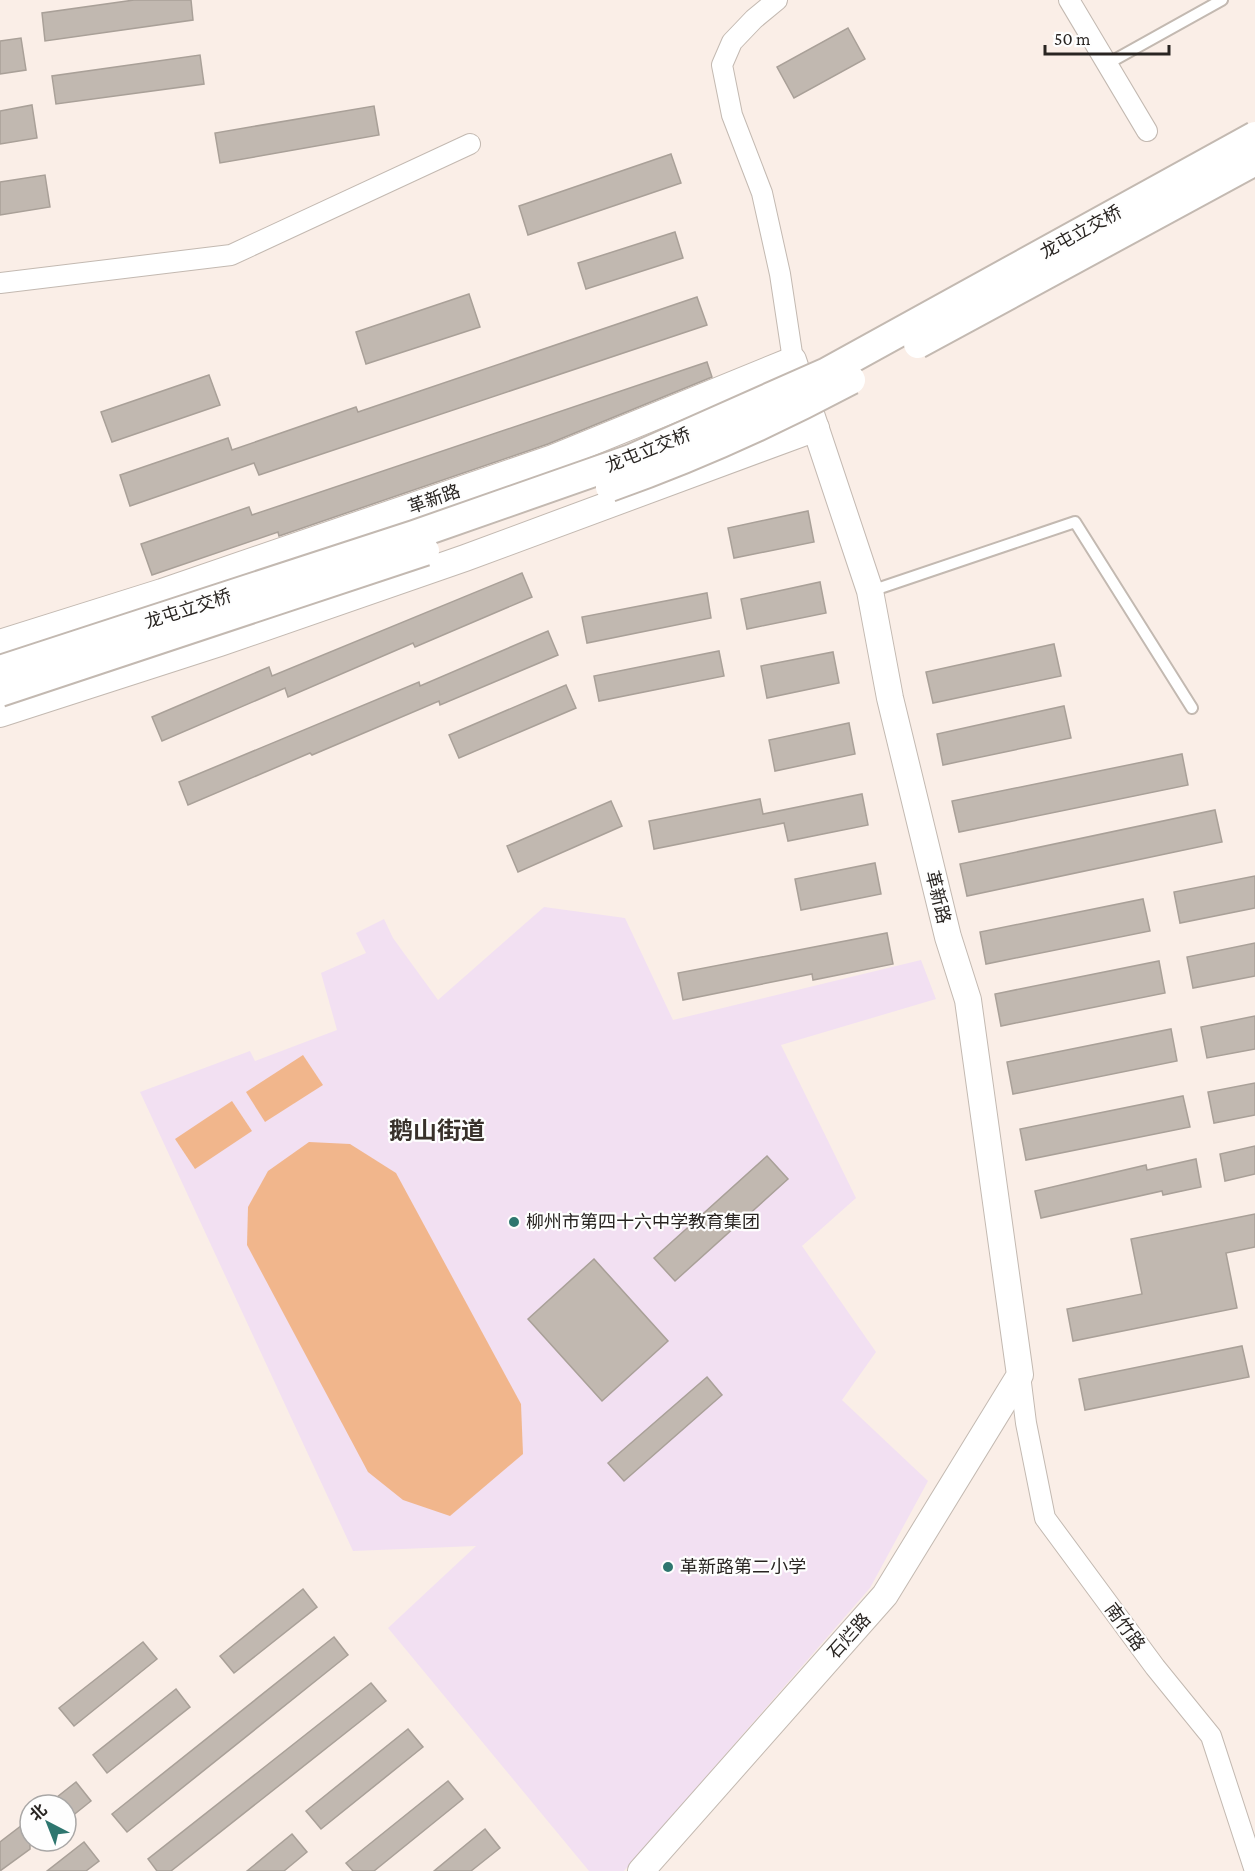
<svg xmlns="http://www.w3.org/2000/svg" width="1255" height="1871" font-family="'Crimson Pro','Noto Sans SC',serif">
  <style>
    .education { fill: #f2e0f2 }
    .green { fill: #f1b68c }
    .building { fill: #c1b8b0; stroke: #a9a098; stroke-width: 1.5 }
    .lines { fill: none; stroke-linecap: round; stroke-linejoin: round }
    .service-casing { stroke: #c3b9b1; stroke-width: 14 }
    .minor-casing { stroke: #c3b9b1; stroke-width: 22 }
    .tertiary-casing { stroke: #c3b9b1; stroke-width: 28 }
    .service { stroke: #fff; stroke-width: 10 }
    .minor { stroke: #fff; stroke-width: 20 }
    .tertiary { stroke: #fff; stroke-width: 26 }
    .secondary-bridge-casing { stroke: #c3b9b1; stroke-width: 32; stroke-linecap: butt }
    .secondary-bridge { stroke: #fff; stroke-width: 28 }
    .poi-dot { fill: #2e766f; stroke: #fefefe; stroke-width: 2 }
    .labels { text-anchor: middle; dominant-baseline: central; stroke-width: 4.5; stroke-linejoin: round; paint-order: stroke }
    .street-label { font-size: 18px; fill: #292522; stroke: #fefefe }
    .poi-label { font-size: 18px; fill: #292522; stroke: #fefefe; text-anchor: start }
    .district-label { font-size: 24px; font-weight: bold; fill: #38302a; stroke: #fefefe }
  </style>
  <rect width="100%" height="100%" fill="#faeee7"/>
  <path class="education" d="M544 907 625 918 673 1020 921 960 936 999 781 1045 856 1198 802 1246 876 1352 842 1400 928 1481 870 1588 624 1871H589L388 1628 476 1546 353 1551 140 1092 250 1051 255 1061 337 1030 321 973 366 953 356 933 384 919 393 938 438 1000Z"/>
  <g class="green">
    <path d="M303 1055 323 1085 265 1122 246 1092Z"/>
    <path d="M232 1101 252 1131 195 1169 175 1139Z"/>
    <path d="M309 1142 350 1144 396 1173 521 1404 523 1454 450 1516 403 1500 368 1472 247 1245 248 1207 268 1171Z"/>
  </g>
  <g class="building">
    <path d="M134 0H191L193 20 45 41 42 13Z"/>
    <path d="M848 28 865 59 794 98 777 67Z"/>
    <path d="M21 38 26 70 0 74V41Z"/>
    <path d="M200 55 204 84 56 104 52 76Z"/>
    <path d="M32 105 37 138 0 144V111Z"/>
    <path d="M374 106 379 135 220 163 215 133Z"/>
    <path d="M671 154 681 183 528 235 519 206Z"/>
    <path d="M45 175 50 207 0 215V182Z"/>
    <path d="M675 232 683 258 586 289 578 263Z"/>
    <path d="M469 294 480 327 366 364 356 332Z"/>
    <path d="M697 297 707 325 259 475 254 463 130 506 120 475 228 438 232 450 356 407 358 412Z"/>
    <path d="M707 362 712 377 548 444 279 536 278 532 152 575 141 544 249 507 252 515Z"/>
    <path d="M209 375 220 405 112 442 101 412Z"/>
    <path d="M808 511 814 542 734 558 728 528Z"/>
    <path d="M522 573 532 597 415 647 413 643 288 697 285 688 162 741 152 717 269 667 272 676Z"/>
    <path d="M820 582 826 613 747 629 741 599Z"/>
    <path d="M707 593 711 618 587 643 582 617Z"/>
    <path d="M548 631 558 655 440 705 439 701 312 755 310 753 188 805 179 782 419 682 420 686Z"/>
    <path d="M1054 644 1061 676 933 703 926 672Z"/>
    <path d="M719 651 724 676 599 701 594 676Z"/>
    <path d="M833 652 839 683 767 698 761 666Z"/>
    <path d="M566 685 576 708 459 758 449 735Z"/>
    <path d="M1064 706 1071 738 943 765 937 734Z"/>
    <path d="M849 723 855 754 775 771 769 740Z"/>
    <path d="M1182 754 1188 785 959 832 952 801Z"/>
    <path d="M862 794 868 825 788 841 784 823 654 849 649 821 760 799 763 814Z"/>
    <path d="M611 801 622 826 518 872 507 846Z"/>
    <path d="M1215 810 1222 842 967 896 960 864Z"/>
    <path d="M875 863 881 894 801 910 795 879Z"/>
    <path d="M1255 876V908L1180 923 1174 892Z"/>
    <path d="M1143 899 1150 931 986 964 980 932Z"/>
    <path d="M887 933 893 964 813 980 812 974 683 1000 678 973Z"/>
    <path d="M1255 943V976L1193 988 1187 957Z"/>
    <path d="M1159 961 1165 993 1001 1026 995 994Z"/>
    <path d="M1255 1016V1049L1207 1058 1201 1027Z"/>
    <path d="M1171 1029 1177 1061 1013 1094 1007 1062Z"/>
    <path d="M1255 1083V1115L1214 1123 1208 1092Z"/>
    <path d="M1183 1096 1190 1127 1026 1160 1020 1129Z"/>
    <path d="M1255 1146V1174L1225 1181 1220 1154Z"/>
    <path d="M767 1156 788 1179 675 1281 654 1258Z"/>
    <path d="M1196 1159 1201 1187 1163 1195 1162 1191 1041 1218 1035 1191 1146 1165 1147 1170Z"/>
    <path d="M1255 1214V1247L1226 1253 1237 1308 1073 1341 1067 1309 1142 1294 1131 1239Z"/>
    <path d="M594 1259 668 1341 602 1401 528 1319Z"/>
    <path d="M1242 1346 1249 1377 1085 1410 1079 1379Z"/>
    <path d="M707 1377 722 1395 624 1481 608 1463Z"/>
    <path d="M303 1589 317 1607 234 1673 220 1656Z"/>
    <path d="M334 1637 348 1655 127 1832 112 1814Z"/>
    <path d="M143 1642 157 1659 74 1726 59 1708Z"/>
    <path d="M371 1683 386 1701 171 1871H157L148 1859Z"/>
    <path d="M176 1689 190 1707 107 1773 93 1755Z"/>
    <path d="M408 1729 423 1747 321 1829 306 1811Z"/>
    <path d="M448 1781 463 1799 374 1871H353L346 1863Z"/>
    <path d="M76 1782 91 1801 66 1821V1805H47Z"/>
    <path d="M30 1819V1849L0 1871V1842Z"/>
    <path d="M485 1829 500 1848 471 1871H434Z"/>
    <path d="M292 1834 307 1852 284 1871H247Z"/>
    <path d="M84 1842 99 1861 86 1871H47Z"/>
  </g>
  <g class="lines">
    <g class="service-casing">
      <g id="service">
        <path d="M1107 64 1222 0"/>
        <path d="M871 591 1075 522 1192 708"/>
      </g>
    </g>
    <g class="minor-casing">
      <g id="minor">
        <path d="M777 0 754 19 732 42 722 65 732 115 762 193 780 274 793 360"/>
        <path d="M1069 0 1147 131"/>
        <path d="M0 283 231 255 470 144"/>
        <path d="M1020 1375 1026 1423 1045 1518 1155 1667 1211 1736 1255 1871"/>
      </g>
    </g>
    <g class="tertiary-casing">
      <g id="tertiary">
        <path d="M0 643 162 592 553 458 793 360 870 591 890 698 948 937 968 1000 1020 1375 885 1595 641 1871"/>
        <path d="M0 714 220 643 465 558 816 428"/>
      </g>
    </g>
    <use href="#service" class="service"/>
    <use href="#minor" class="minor"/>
    <use href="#tertiary" class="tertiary"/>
    <g class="secondary-bridge-casing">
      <g id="secondary-bridge">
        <path d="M918 344 1255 161"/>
        <path d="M610 487C692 458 774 421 851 380"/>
        <path d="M0 670 414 535 631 459 827 372 1255 136"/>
        <path d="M0 692 425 551"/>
      </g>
    </g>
    <use href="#secondary-bridge" class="secondary-bridge"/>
  </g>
  <g class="poi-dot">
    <circle cx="514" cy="1222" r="6"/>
    <circle cx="668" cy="1567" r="6"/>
  </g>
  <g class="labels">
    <g class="street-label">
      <text transform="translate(1081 232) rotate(-29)">龙屯立交桥</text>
      <text transform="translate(648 450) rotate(-22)">龙屯立交桥</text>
      <text transform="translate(434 499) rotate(-19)">革新路</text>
      <text transform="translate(188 609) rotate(-18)">龙屯立交桥</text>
      <text transform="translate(938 897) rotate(76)">革新路</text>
      <text transform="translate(1125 1627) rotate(54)">南竹路</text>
      <text transform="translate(849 1636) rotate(-48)">石烂路</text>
    </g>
    <g class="poi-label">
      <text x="526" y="1222">柳州市第四十六中学教育集团</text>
      <text x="680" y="1567">革新路第二小学</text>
    </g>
    <g class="district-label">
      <text x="437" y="1130">鹅山街道</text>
    </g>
  </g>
  <g transform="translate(48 1823) rotate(318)"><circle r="28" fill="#fefefe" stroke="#a9a7a6" stroke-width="1.5"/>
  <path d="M0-4.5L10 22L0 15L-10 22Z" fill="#2e766f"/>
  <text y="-9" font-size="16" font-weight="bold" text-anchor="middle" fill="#292522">北</text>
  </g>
  <path d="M1045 45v9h124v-9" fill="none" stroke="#292522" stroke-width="3"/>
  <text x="1054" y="45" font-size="18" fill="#292522" stroke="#fefefe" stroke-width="4.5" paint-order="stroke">50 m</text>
</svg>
